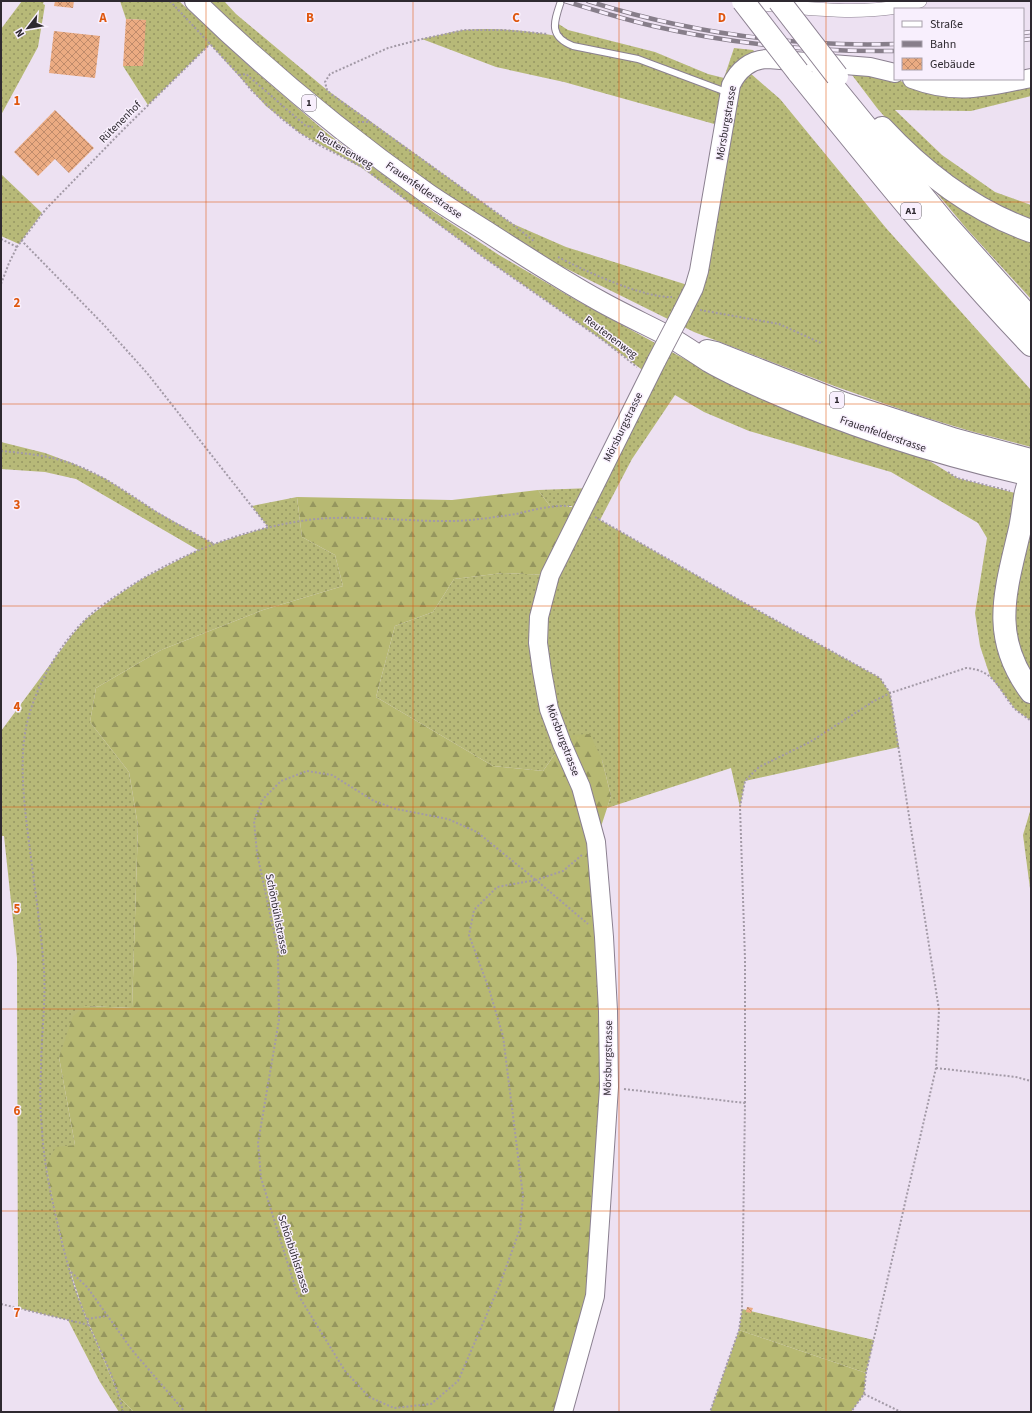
<svg xmlns="http://www.w3.org/2000/svg" width="1032" height="1413" font-family="'Source Sans 3',sans-serif">
  <style>
    .grass { fill: url(#grass-dots) }
    .forest { fill: url(#forest-firs) }
    .building { fill: url(#building-cross-hatch) }
    .lines { fill: none; stroke-linecap: round; stroke-linejoin: round }
    .lane-casing { stroke: #8b8090; stroke-width: 8 }
    .street-casing { stroke: #8b8090; stroke-width: 14 }
    .secondary-casing { stroke: #8b8090; stroke-width: 20 }
    .primary-casing { stroke: #8b8090; stroke-width: 22 }
    .highway-casing { stroke: #8b8090; stroke-width: 24 }
    .path { stroke: #a39aa7; stroke-width: 2; stroke-dasharray: 2 2; stroke-linecap: butt }
    .lane { stroke: #fff; stroke-width: 6 }
    .street { stroke: #fff; stroke-width: 13 }
    .secondary { stroke: #fff; stroke-width: 18 }
    .primary { stroke: #fff; stroke-width: 20 }
    .highway { stroke: #fff; stroke-width: 22 }
    .rail-casing { stroke: #877e8a; stroke-width: 4.5 }
    .rail { stroke: #f8effd; stroke-width: 3; stroke-dasharray: 9; stroke-linecap: butt }
    .secondary-bridge-casing { stroke: #8b8090; stroke-width: 20; stroke-linecap: butt }
    .highway-bridge-casing { stroke: #8b8090; stroke-width: 24; stroke-linecap: butt }
    .secondary-bridge { stroke: #fff; stroke-width: 18 }
    .highway-bridge { stroke: #fff; stroke-width: 22 }
    .grid { fill: none; stroke: #df570e; stroke-width: 1; stroke-opacity: 0.55 }
    .labels { text-anchor: middle; dominant-baseline: central; stroke-width: 3; stroke-linejoin: round; paint-order: stroke }
    .shield { fill: #f8effd; stroke: #6b646e; stroke-width: 1 }
    .shield-label { font-size: 10px; font-weight: bold; fill: #2e2930 }
    .street-label { font-size: 11px; fill: #2e2930; stroke: #f8effd }
    .grid-label { font-size: 13px; text-anchor: middle; font-weight: bold; fill: #df570e; stroke: #f8effd; stroke-width: 3; stroke-linejoin: round; paint-order: stroke }
  </style>
  <defs>
    <pattern id="grass-dots" width="8" height="8" patternUnits="userSpaceOnUse"><rect width="8" height="8" fill="#b7b978"/><path d="M2 2h.1M6 6h.1" fill="none" stroke="#959663" stroke-width="1.8" stroke-linecap="round"/></pattern>
    <pattern id="forest-firs" width="22" height="20" patternUnits="userSpaceOnUse"><rect width="22" height="20" fill="#b7b972"/><path d="M5 1l3.5 6h-7zM16 11l3.5 6h-7z" fill="#95965e"/></pattern>
    <pattern id="building-cross-hatch" width="8" height="8" patternUnits="userSpaceOnUse"><rect width="8" height="8" fill="#ebab82"/><path d="M0 0l8 8M0 8l8-8" fill="none" stroke="#bf8b6b"/></pattern>
  </defs>
  <rect width="100%" height="100%" fill="#ede1f2"/>
  <g class="grass">
    <path d="M22 1H44L43 4 45 5 38 47 1 115V29Z"/>
    <path d="M120 1H179L248 65 328 134 434 212 499 255 576 300 692 363 920 455 957 478 1031 497V721L1015 709 990 676 980 646 975 613 987 538 978 523 891 472 749 431 704 412 675 395 632 459 600 520 741 601 880 678 890 693 899 747 745 781 740 807 731 768 607 808 611 796 602 760 562 744 543 771 493 766 376 697 395 626 433 612 454 579 503 573 550 575 572 506H550L538 490 592 488 649 375 604 341 483 257 362 168 300 133 266 106 210 44 148 105 123 66H143L145 20 126 19Z"/>
    <path d="M208 1H224L236 14 327 90 511 223 566 247 694 287 725 127 564 82 496 67 422 39C436 36 450 32 464 30 495 27 527 31 557 36L554 21 568 30 655 52 708 74 724 78 734 48 753 50 766 67 750 73 780 99 886 228 1031 390V447L970 431 917 415 837 387 694 332 549 260 459 205 371 141 302 86 238 30Z"/>
    <path d="M849 71 896 79 917 88 1031 82V96L971 111 895 110 942 155 995 192 1031 205V223L1007 213 941 172 891 124 877 108Z"/>
    <path d="M1 174 42 213 19 244 1 236Z"/>
    <path d="M925 179 1031 231V299L966 228Z"/>
    <path d="M1 442 45 453 72 463 106 479 157 512 214 544 268 527 252 506 297 497 302 537 335 555 343 586 263 610 161 650 96 688 90 722 129 772 138 826 132 1008 85 1006 59 1057 75 1145 46 1166 60 1233 75 1289 89 1325 120 1398 134 1412H119L100 1382 68 1320 18 1308 17 958 4 836H1V731L72 635 86 619 111 600 142 579 198 550 76 479 45 472 1 469Z"/>
    <path d="M1031 808V896L1023 835Z"/>
    <path d="M742 1309 874 1340 866 1373 739 1330Z"/>
  </g>
  <g class="forest">
    <path d="M538 490 550 506H566L582 509 550 575 503 573 454 579 433 612 395 626 376 697 493 766 543 771 562 744 572 735 590 734 602 760 611 796 596 842 604 937 595 1296 563 1412H134L120 1398 82 1307 65 1254 55 1211 46 1166 56 1147 75 1145 59 1057 73 1016 85 1006 132 1008 138 826 129 772 90 722 96 688 161 650 263 610 343 586 335 555 302 537 297 497 452 500Z"/>
    <path d="M739 1330 866 1373 864 1394 851 1412H710Z"/>
  </g>
  <g class="building">
    <path d="M55 1H74L73 8 54 6Z"/>
    <path d="M126 19 146 20 143 66H123Z"/>
    <path d="M54 31 100 36 95 78 49 73Z"/>
    <path d="M55 110 94 148 69 173 55 159 38 176 14 152Z"/>
    <path d="M747 1307 753 1308 751 1313 746 1312Z"/>
  </g>
  <g class="lines">
    <g class="lane-casing">
      <path id="lane" d="M561 1C554 22 548 36 573 46L638 59 729 93"/>
    </g>
    <g class="street-casing">
      <path id="street" d="M742 2C794 7 870 19 920 1"/>
    </g>
    <g class="secondary-casing">
      <g id="secondary">
        <path d="M912 79C957 96 986 87 1031 78"/>
        <path d="M682 312 694 288 699 271 731 85C738 70 751 59 768 59L870 67 895 73"/>
        <path d="M563 1412 595 1296 609 1087 608 1011 604 937 596 842 581 787 562 744 549 709 542 671 538 643 539 617 550 575 657 360"/>
      </g>
    </g>
    <g class="primary-casing">
      <g id="primary">
        <path d="M195 1C268 72 346 136 428 194 447 207 467 219 486 231 523 255 560 279 598 300 621 313 645 324 668 336 682 344 695 353 709 362 719 368 730 373 740 378 831 421 933 454 1031 476"/>
        <path d="M707 350 716 352 845 403 956 439 1031 459"/>
      </g>
    </g>
    <g class="highway-casing">
      <g id="highway">
        <path d="M798 72C873 165 948 258 1031 345"/>
        <path d="M823 74 944 222 1031 319"/>
        <path d="M882 128C923 172 974 211 1031 231"/>
        <path d="M1031 476C1029 483 1026 490 1025 497 1023 509 1022 521 1019 533 1005 593 990 637 1031 692"/>
      </g>
    </g>
    <g class="path">
      <path d="M170 1 239 75 252 91 282 119 300 133 319 145 362 167 483 257 604 341 637 367"/>
      <path d="M239 75 246 74 306 126 313 127"/>
      <path d="M369 121 331 94 327 90 325 82 330 74 388 48 422 39 464 30H504L548 34"/>
      <path d="M358 122H370L511 223 535 242"/>
      <path d="M1 239 17 247"/>
      <path d="M21 240 103 324 147 373 268 527"/>
      <path d="M558 257C585 271 643 298 672 297"/>
      <path d="M1 284 9 263 17 247 46 209 121 132 210 44"/>
      <path d="M700 310 779 324 821 343"/>
      <path d="M1 451C25 453 51 456 73 464 103 475 129 494 155 511 174 523 195 533 214 544"/>
      <path d="M948 472 957 478 1010 491"/>
      <path d="M595 517 741 601 880 678 890 693 939 1010 936 1068 866 1373 864 1394 851 1412"/>
      <path d="M307 771 332 775 374 801 396 809 448 819 477 832 536 880 497 887 474 910 469 935 489 989 503 1036 523 1196 520 1229 500 1284 458 1381 431 1404 394 1408 369 1397 345 1371 297 1293 261 1178 258 1143 279 1020 278 951 257 853 254 821 263 799 281 781Z"/>
      <path d="M582 855 563 871 536 880 588 924"/>
      <path d="M936 1068 1016 1077 1031 1081"/>
      <path d="M624 1089 745 1103 742 1309 739 1330 710 1412"/>
      <path d="M745 1103V959L740 807 745 781 759 767 810 742 874 701 890 693 966 668C995 670 998 689 1014 708 1019 713 1026 717 1031 721"/>
      <path d="M71 1272 87 1287 132 1350 185 1412"/>
      <path d="M1 1304 89 1325"/>
      <path d="M87 1319 107 1316"/>
      <path d="M864 1394 901 1412"/>
      <path d="M123 1412C117 1382 101 1353 89 1325 76 1294 66 1262 59 1229 51 1197 44 1164 42 1130 40 1110 40 1090 41 1070 41 1037 46 1003 44 970 41 930 35 890 30 850 25 812 18 761 27 723 36 686 58 646 86 619 97 608 110 600 123 591 180 553 247 527 316 519 363 515 409 522 456 521 476 520 496 517 516 514 533 510 551 505 569 506"/>
    </g>
    <use href="#lane" class="lane"/>
    <use href="#street" class="street"/>
    <use href="#secondary" class="secondary"/>
    <use href="#primary" class="primary"/>
    <use href="#highway" class="highway"/>
    <g class="rail-casing">
      <g id="rail">
        <path d="M565 1C594 10 623 19 653 26 732 44 814 52 895 51"/>
        <path d="M588 1C686 32 792 47 895 44"/>
        <path d="M1023 33 1031 32"/>
        <path d="M1023 40 1031 39"/>
      </g>
    </g>
    <use href="#rail" class="rail"/>
    <g class="secondary-bridge-casing">
      <path id="secondary-bridge" d="M657 360 682 312"/>
    </g>
    <g class="highway-bridge-casing">
      <g id="highway-bridge">
        <path d="M743 1 798 72"/>
        <path d="M779 1 837 76"/>
      </g>
    </g>
    <use href="#secondary-bridge" class="secondary-bridge"/>
    <use href="#highway-bridge" class="highway-bridge"/>
  </g>
  <path class="grid" d="M206 1V1412M413 1V1412M619 1V1412M826 1V1412M1 202H1031M1 404H1031M1 606H1031M1 807H1031M1 1009H1031M1 1211H1031"/>
  <g class="labels">
    <g class="shield">
      <rect x="302" y="95" width="14" height="16" rx="3"/>
      <rect x="901" y="203" width="20" height="16" rx="3"/>
      <rect x="830" y="392" width="14" height="16" rx="3"/>
    </g>
    <g class="shield-label">
      <text x="309" y="103">1</text>
      <text x="911" y="211">A1</text>
      <text x="837" y="400">1</text>
    </g>
    <g class="street-label">
      <text transform="translate(120 122) rotate(-45)">Rütenenhof</text>
      <text transform="translate(726 123) rotate(-80)">Mörsburgstrasse</text>
      <text transform="translate(345 150) rotate(30)">Reutenenweg</text>
      <text transform="translate(424 190) rotate(35)">Frauenfelderstrasse</text>
      <text transform="translate(611 337) rotate(37)">Reutenenweg</text>
      <text transform="translate(623 427) rotate(-64)">Mörsburgstrasse</text>
      <text transform="translate(883 434) rotate(19)">Frauenfelderstrasse</text>
      <text transform="translate(563 740) rotate(69)">Mörsburgstrasse</text>
      <text transform="translate(277 914) rotate(79)">Schönbühlstrasse</text>
      <text transform="translate(608 1058) rotate(-89)">Mörsburgstrasse</text>
      <text transform="translate(294 1254) rotate(72)">Schönbühlstrasse</text>
    </g>
  </g>
  <g class="grid-label">
    <text x="103" y="22">A</text>
    <text x="310" y="22">B</text>
    <text x="516" y="22">C</text>
    <text x="722" y="22">D</text>
    <text x="17" y="105">1</text>
    <text x="17" y="307">2</text>
    <text x="17" y="509">3</text>
    <text x="17" y="711">4</text>
    <text x="17" y="913">5</text>
    <text x="17" y="1115">6</text>
    <text x="17" y="1317">7</text>
  </g>
  <rect width="1032" height="1413" fill="none" stroke="#2e2930" stroke-width="4"/>
  <rect x="894" y="8" width="130" height="72" fill="#f8effd" stroke="#a7a0ab"/>
  <rect x="902" y="21" width="20" height="6" fill="#ffffff" stroke="#a7a0ab"/>
  <text x="930" y="28" font-size="12" fill="#2e2930">Straße</text>
  <rect x="902" y="41" width="20" height="6" fill="#877e8a" stroke="#a7a0ab"/>
  <text x="930" y="48" font-size="12" fill="#2e2930">Bahn</text>
  <rect x="902" y="58" width="20" height="12" fill="url(#building-cross-hatch)" stroke="#a7a0ab"/>
  <text x="930" y="68" font-size="12" fill="#2e2930">Gebäude</text>
  <g transform="translate(28 28) rotate(239)" stroke="#f8effd" stroke-width="3" paint-order="stroke">
  <path d="M0-3L7 15L0 10L-7 15Z" fill="#2e2930"/>
  <text y="-6" font-size="11" font-weight="bold" text-anchor="middle" fill="#2e2930">N</text>
  </g>
</svg>
